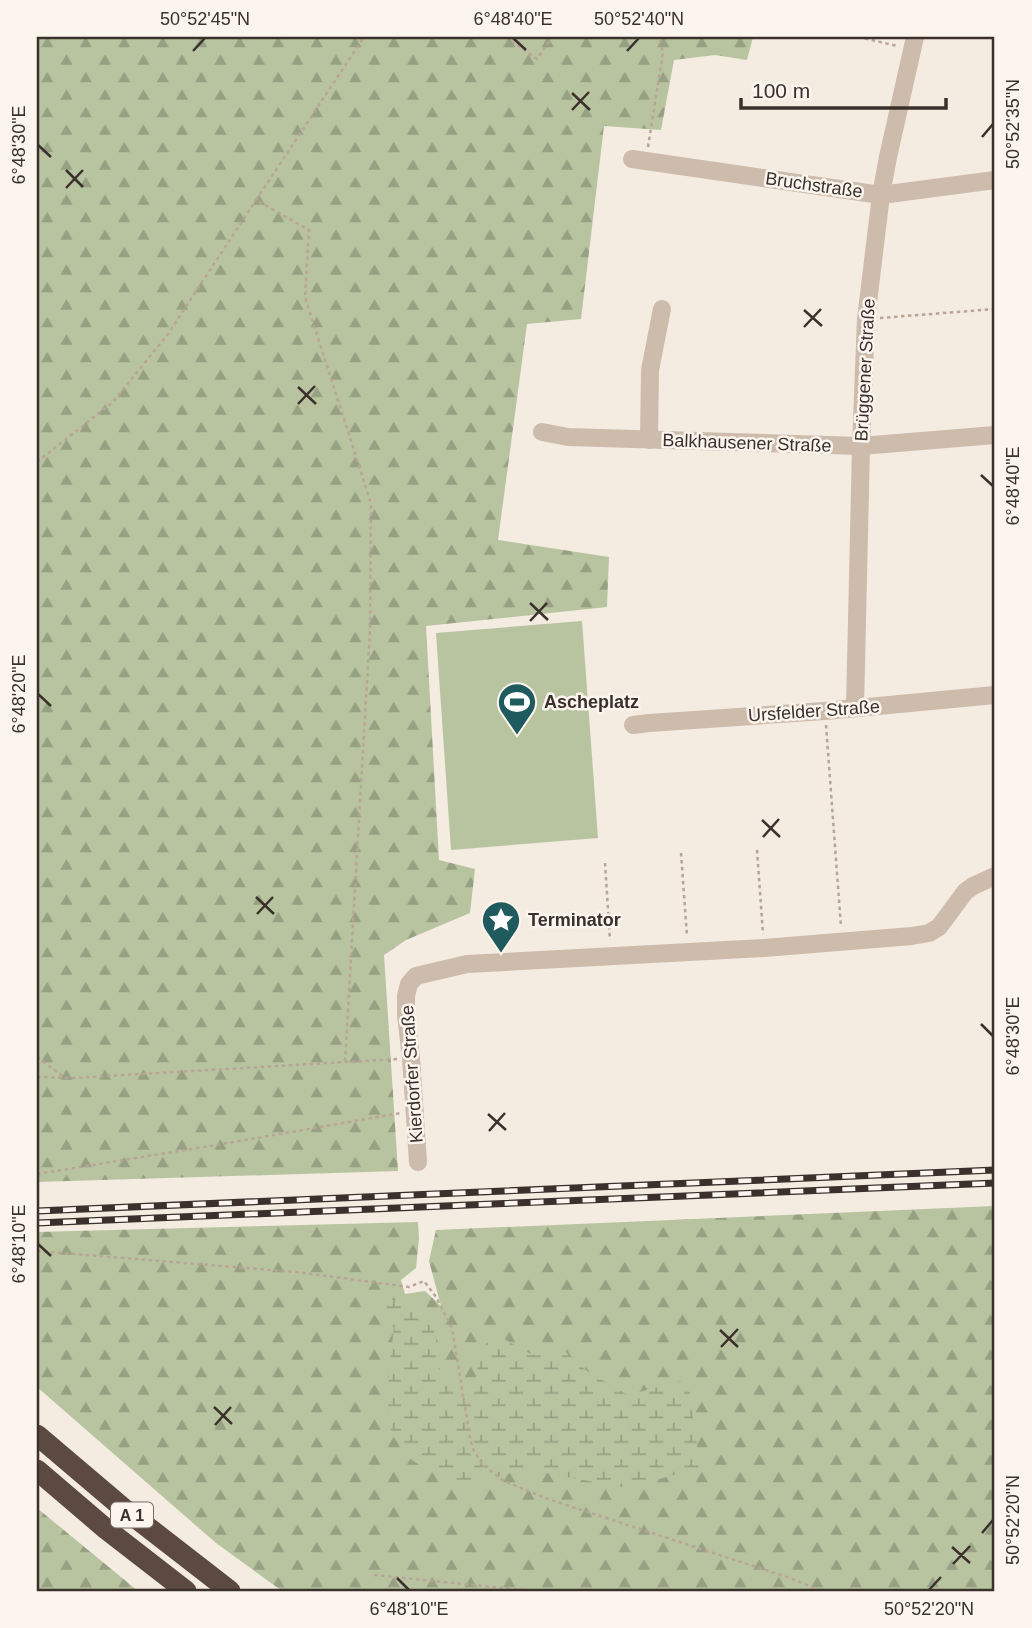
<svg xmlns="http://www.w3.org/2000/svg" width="1032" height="1628" font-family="Helvetica,sans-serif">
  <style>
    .grass { fill: #b8c4a0 }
    .forest { fill: url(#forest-firs) }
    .wetland { fill: url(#wetland-marsh) }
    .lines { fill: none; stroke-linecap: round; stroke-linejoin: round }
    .path { stroke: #b9a596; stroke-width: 2.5; stroke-dasharray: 3.5 3.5; stroke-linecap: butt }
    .minor { stroke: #cdbbac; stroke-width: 18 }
    .highway { stroke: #5c4a42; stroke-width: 21 }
    .rail-casing { stroke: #3b302b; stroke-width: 7 }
    .rail { stroke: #fbf5ee; stroke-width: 4.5; stroke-dasharray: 13; stroke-linecap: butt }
    .ticks { fill: none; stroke: #3b302b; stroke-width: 2.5 }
    .labels { text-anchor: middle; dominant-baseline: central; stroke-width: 5; stroke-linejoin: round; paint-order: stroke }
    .shield { fill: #fbf5ee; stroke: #756b66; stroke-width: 2 }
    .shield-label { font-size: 16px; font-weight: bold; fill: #3b302b }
    .street-label { font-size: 18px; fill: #3b302b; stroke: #fbf5ee }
    .poi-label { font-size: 18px; font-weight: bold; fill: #3b302b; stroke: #fbf5ee; text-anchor: start }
    .neatline { fill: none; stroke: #3b302b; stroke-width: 2.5 }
    .ticks-label { font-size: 18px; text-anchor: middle; fill: #3b302b }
  </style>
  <defs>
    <pattern id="forest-firs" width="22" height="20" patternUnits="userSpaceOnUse" patternTransform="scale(1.75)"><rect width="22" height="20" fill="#b8c4a0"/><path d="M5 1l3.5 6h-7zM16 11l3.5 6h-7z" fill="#97a083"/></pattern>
    <pattern id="wetland-marsh" width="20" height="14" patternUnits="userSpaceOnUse" patternTransform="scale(1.75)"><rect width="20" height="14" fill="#b8c4a0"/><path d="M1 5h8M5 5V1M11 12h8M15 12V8" fill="none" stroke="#97a083"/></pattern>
  </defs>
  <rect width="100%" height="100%" fill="#f4ebe1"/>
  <path class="grass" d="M582 621 598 838 451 850 436 633Z"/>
  <g class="forest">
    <path d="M37 37H753L747 60 715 55 674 60 661 130 604 126 581 319 527 324 498 540 609 557 607 607 426 626 439 860 475 869 470 913 406 940 384 955 398 1171 37 1182Z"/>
    <path d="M995 1206V1591H282L216 1543 37 1387V1232L418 1222 419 1238 416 1268 401 1280 405 1294 425 1291 441 1306 429 1261 436 1230Z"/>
    <path d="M37 1508 138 1591H37Z"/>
  </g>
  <path class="wetland" d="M377 1298 408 1302 429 1311 436 1339 441 1377 473 1391 481 1351 493 1333 533 1355 558 1345 587 1371 628 1395 688 1379 700 1468 626 1488 525 1469 461 1487 409 1459 388 1425 389 1369 394 1328Z"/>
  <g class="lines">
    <g class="path">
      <path d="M506 37 537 59 552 37"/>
      <path d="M858 37 898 46"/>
      <path d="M660 38 667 37"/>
      <path d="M648 147 663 52 659 37"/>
      <path d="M880 318 995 309"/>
      <path d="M37 462 113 402 168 334 256 200"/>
      <path d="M826 725 841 927"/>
      <path d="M757 850 763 934"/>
      <path d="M681 853 687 936"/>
      <path d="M605 863 610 940"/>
      <path d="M37 1057 65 1078"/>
      <path d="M345 1061 370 630 371 504 305 297 309 230 256 200 364 37"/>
      <path d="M37 1077 73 1078 397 1059"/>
      <path d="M37 1174 216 1145 401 1113"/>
      <path d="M37 1251 296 1272 409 1287 424 1281 436 1297 452 1328 470 1438 473 1449 482 1464 502 1480 545 1498 790 1578 822 1591"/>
      <path d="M374 1575 532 1591"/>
    </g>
    <g class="minor">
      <path d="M632 159 881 195 995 180"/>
      <path d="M542 432 568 437 861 446 995 435"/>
      <path d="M649 440 650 370 662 309"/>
      <path d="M855 708 861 446 866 319 881 195 888 157 915 37"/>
      <path d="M633 725 649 723 825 711 995 695"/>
      <path d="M418 1162 411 1058 406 1015V996L409 984 416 976 467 964 764 948 912 936 929 933 939 927 965 892 973 886 995 876"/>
    </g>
    <g class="highway">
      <path d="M37 1435 123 1508 230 1591"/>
      <path d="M37 1470 106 1529 186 1591"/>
    </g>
    <g class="rail-casing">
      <g id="rail">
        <path d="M37 1211 995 1170"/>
        <path d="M37 1223 995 1183"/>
      </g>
    </g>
    <use href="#rail" class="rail"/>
  </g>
  <path class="ticks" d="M513 38 526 50M193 51 205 38M627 51 639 38M572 93 590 110M572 110 589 92M982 137 993 124M38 145 51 157M66 170 83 187M66 188 83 170M804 310 822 326M804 327 821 309M298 387 316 404M298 404 315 386M981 475 993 486M530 603 548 620M530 621 547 603M38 694 51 706M762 820 780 837M763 837 779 819M256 897 274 914M257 914 273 897M981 1024 993 1036M488 1114 506 1130M489 1131 505 1113M38 1244 51 1256M720 1330 738 1347M721 1347 738 1329M214 1407 232 1424M215 1425 231 1407M982 1533 993 1520M952 1547 970 1563M953 1564 970 1546M397 1578 409 1590M929 1590 941 1577"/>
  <defs>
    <g id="stadium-pin" transform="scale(2.0125)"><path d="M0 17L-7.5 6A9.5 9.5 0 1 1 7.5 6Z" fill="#1f5a5e" stroke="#fbf5ee"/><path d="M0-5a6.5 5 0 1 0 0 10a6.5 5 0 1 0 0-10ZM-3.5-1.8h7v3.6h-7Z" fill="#fff"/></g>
    <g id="sight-pin" transform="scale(2.0125)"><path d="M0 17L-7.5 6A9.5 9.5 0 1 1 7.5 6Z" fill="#1f5a5e" stroke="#fbf5ee"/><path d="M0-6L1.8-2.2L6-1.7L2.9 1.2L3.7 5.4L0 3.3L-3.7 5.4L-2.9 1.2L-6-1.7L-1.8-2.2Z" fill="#fff"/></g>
  </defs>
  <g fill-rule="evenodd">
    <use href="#stadium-pin" x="517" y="702"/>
    <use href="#sight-pin" x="501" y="920"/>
  </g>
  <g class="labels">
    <rect class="shield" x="111" y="1502.5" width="42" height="25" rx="5"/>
    <g class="shield-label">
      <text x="132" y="1515">A 1</text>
    </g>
    <g class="street-label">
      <text transform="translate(814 185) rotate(8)">Bruchstraße</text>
      <text transform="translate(865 370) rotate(-87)">Brüggener Straße</text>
      <text transform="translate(747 443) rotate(2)">Balkhausener Straße</text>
      <text transform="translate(814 711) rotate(-4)">Ursfelder Straße</text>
      <text transform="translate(412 1074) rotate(-94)">Kierdorfer Straße</text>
    </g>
    <g class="poi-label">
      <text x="544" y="702">Ascheplatz</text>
      <text x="528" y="920">Terminator</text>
    </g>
  </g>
  <rect width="1032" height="1628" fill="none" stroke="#fbf5ee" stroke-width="77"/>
  <path d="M741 98v10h205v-10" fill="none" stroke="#3b302b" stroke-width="3.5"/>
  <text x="752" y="98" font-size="21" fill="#3b302b" stroke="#fbf5ee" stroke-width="5" paint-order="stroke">100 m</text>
  <rect x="38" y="38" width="955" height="1552" class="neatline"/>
  <g class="ticks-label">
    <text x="205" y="25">50°52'45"N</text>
    <text x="513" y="25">6°48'40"E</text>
    <text x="639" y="25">50°52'40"N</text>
    <text transform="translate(1013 124) rotate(-90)" y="6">50°52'35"N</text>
    <text transform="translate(19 145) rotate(-90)" y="6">6°48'30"E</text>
    <text transform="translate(1013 486) rotate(-90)" y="6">6°48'40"E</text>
    <text transform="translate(19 694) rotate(-90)" y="6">6°48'20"E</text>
    <text transform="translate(1013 1036) rotate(-90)" y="6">6°48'30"E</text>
    <text transform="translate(19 1244) rotate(-90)" y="6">6°48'10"E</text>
    <text transform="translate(1013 1520) rotate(-90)" y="6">50°52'20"N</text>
    <text x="409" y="1615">6°48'10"E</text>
    <text x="929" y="1615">50°52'20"N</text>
  </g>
</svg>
